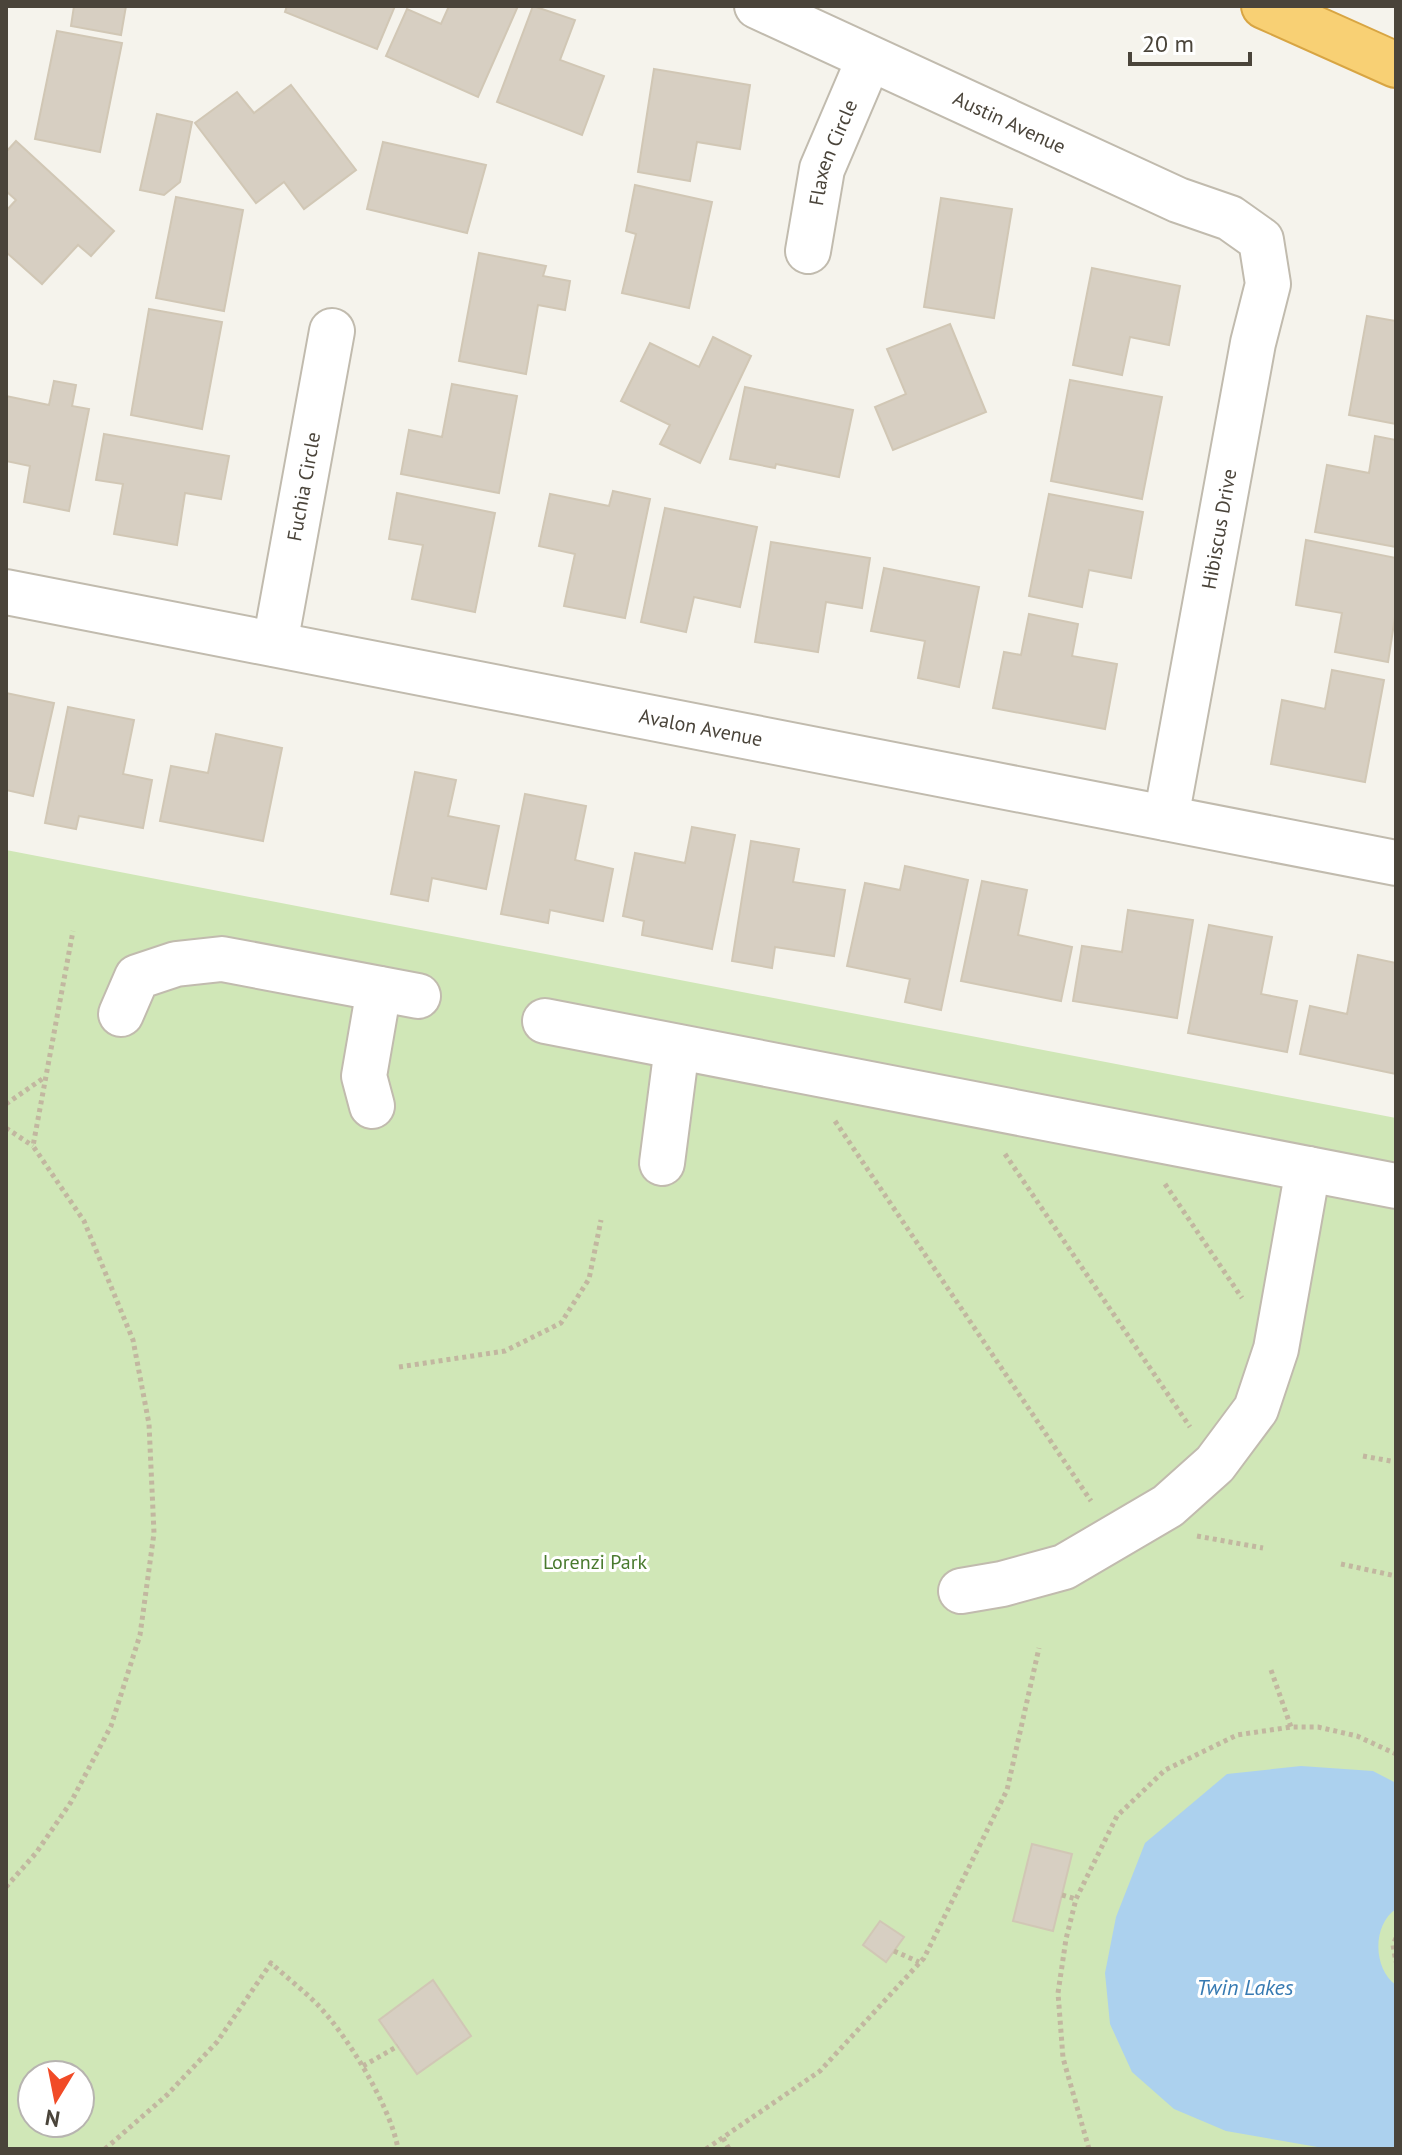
<svg xmlns="http://www.w3.org/2000/svg" width="1402" height="2155" font-family="'PT Sans',sans-serif">
  <style>
    .green { fill: #d0e7b7; fill-rule: evenodd }
    .water { fill: #acd1ee }
    .building { fill: #d7cfc2; stroke: #d1c7b5; stroke-width: 2 }
    .lines { fill: none; stroke-linecap: round; stroke-linejoin: round }
    .minor-casing { stroke: #c1bbae; stroke-width: 48 }
    .highway-casing { stroke: #d8a543; stroke-width: 48 }
    .path { stroke: #c2b7a0; stroke-width: 5; stroke-dasharray: 4 4; stroke-linecap: butt }
    .minor { stroke: #fff; stroke-width: 44 }
    .highway { stroke: #f8d074; stroke-width: 44 }
    .labels { text-anchor: middle; dominant-baseline: central; stroke-width: 6; stroke-linejoin: round; paint-order: stroke }
    .street-label { font-size: 20px; fill: #4a443a; stroke: #fff }
    .park-label { font-size: 20px; fill: #497a2e; stroke: #fff }
    .water-label { font-size: 22px; font-style: italic; fill: #367ab2; stroke: #fff }
  </style>
  <rect width="100%" height="100%" fill="#f5f3ec"/>
  <path class="green" d="M6 850 1396 1118V2149H6ZM32 2075H80V2123H32Z"/>
  <path class="water" d="M1301 1766 1373 1771 1396 1783V1909C1372 1925 1373 1969 1396 1985V2149H1329L1226 2131 1174 2109 1132 2072 1110 2024 1105 1973 1116 1917 1145 1843 1227 1774Z"/>
  <g class="building">
    <path d="M74 6H126L121 35 71 26Z"/>
    <path d="M287 6H395L377 49 285 12Z"/>
    <path d="M449 6H518L478 97 386 56 407 9 441 24Z"/>
    <path d="M533 6 575 20 560 60 604 76 582 135 497 102Z"/>
    <path d="M57 31 122 43 100 152 35 139Z"/>
    <path d="M654 69 750 85 740 149 697 142 690 181 638 172Z"/>
    <path d="M291 85 356 170 304 209 284 182 256 203 195 123 237 92 254 113Z"/>
    <path d="M157 114 192 122 180 182 164 195 140 190Z"/>
    <path d="M16 141 114 231 91 256 78 245 42 284 6 252V211L16 200 6 191V152Z"/>
    <path d="M383 142 486 165 467 233 367 209Z"/>
    <path d="M635 185 712 202 689 308 622 293 636 234 626 231Z"/>
    <path d="M176 197 243 210 224 311 156 298Z"/>
    <path d="M941 198 1012 209 994 318 924 307Z"/>
    <path d="M479 253 546 266 543 276 570 281 565 310 538 305 526 374 459 361Z"/>
    <path d="M1092 268 1180 286 1169 345 1130 337 1122 375 1073 365Z"/>
    <path d="M149 309 222 322 202 429 131 415Z"/>
    <path d="M1367 316 1396 321V424L1349 415Z"/>
    <path d="M950 324 986 412 893 450 875 407 906 394 887 349Z"/>
    <path d="M713 337 751 356 700 463 660 444 670 425 621 401 650 343 699 367Z"/>
    <path d="M1070 380 1162 397 1142 499 1051 481Z"/>
    <path d="M54 381 76 385 72 406 89 409 69 511 24 502 30 466 6 461V396L49 405Z"/>
    <path d="M452 384 517 396 499 493 401 474 409 430 442 437Z"/>
    <path d="M745 387 853 410 839 477 776 464 775 468 730 459Z"/>
    <path d="M104 434 229 456 221 499 185 493 177 545 114 534 123 484 96 480Z"/>
    <path d="M1375 436 1396 440V547L1315 532 1327 465 1369 473Z"/>
    <path d="M613 491 650 499 625 618 564 606 575 554 539 546 550 494 609 506Z"/>
    <path d="M397 493 495 513 475 612 412 599 423 545 389 539Z"/>
    <path d="M1049 494 1143 512 1131 578 1089 570 1082 607 1029 596Z"/>
    <path d="M665 508 757 527 740 607 694 597 686 632 641 622Z"/>
    <path d="M1306 540 1396 558V611L1388 662 1335 652 1342 613 1296 605Z"/>
    <path d="M771 542 870 558 862 608 826 602 818 652 755 642Z"/>
    <path d="M884 568 979 587 959 687 918 678 925 641 871 631Z"/>
    <path d="M1029 614 1078 624 1072 656 1117 664 1105 729 993 708 1004 652 1021 655Z"/>
    <path d="M1332 670 1384 680 1365 782 1271 764 1282 700 1325 709Z"/>
    <path d="M6 693 54 703 33 796 6 790Z"/>
    <path d="M68 707 134 720 123 774 152 780 143 828 79 816 76 829 45 823Z"/>
    <path d="M216 734 282 748 263 841 160 821 171 766 208 773Z"/>
    <path d="M415 772 456 780 448 816 499 826 486 889 432 878 428 901 391 894Z"/>
    <path d="M525 794 586 806 575 860 613 869 603 921 550 910 548 923 501 914Z"/>
    <path d="M692 827 735 835 712 949 642 935 644 921 623 916 635 853 685 863Z"/>
    <path d="M751 841 799 849 793 882 845 890 834 956 775 947 772 968 732 961Z"/>
    <path d="M905 866 968 880 941 1010 905 1002 910 979 847 966 865 883 900 890Z"/>
    <path d="M982 881 1027 890 1018 935 1072 947 1061 1001 961 981Z"/>
    <path d="M1128 910 1193 920 1177 1018 1073 1001 1082 946 1122 952Z"/>
    <path d="M1209 925 1272 937 1261 994 1297 1001 1287 1052 1188 1033Z"/>
    <path d="M1358 955 1396 963V1074L1300 1054 1310 1006 1347 1014Z"/>
    <path d="M1032 1844 1072 1854 1053 1931 1013 1921Z"/>
    <path d="M880 1921 904 1937 886 1962 863 1945Z"/>
    <path d="M433 1980 471 2036 417 2074 379 2020Z"/>
  </g>
  <g class="lines">
    <g class="minor-casing">
      <g id="minor">
        <path id="s1" d="M757 6 1178 200 1230 218 1261 240 1268 284 1253 343 1166 818"/>
        <path id="s2" d="M808 251 822 169 869 59"/>
        <path id="s3" d="M6 592 1396 863"/>
        <path id="s4" d="M275 644 332 331"/>
        <path d="M121 1014 137 977 176 964 222 959 418 996"/>
        <path d="M545 1021 1396 1186"/>
        <path d="M372 1106 364 1076 379 989"/>
        <path d="M662 1163 677 1047"/>
        <path d="M961 1591 1002 1584 1064 1567 1168 1506 1215 1464 1256 1409 1276 1349 1308 1169"/>
      </g>
    </g>
    <g class="highway-casing">
      <path id="highway" d="M1264 6 1396 65"/>
    </g>
    <g class="path">
      <path d="M6 1104 45 1077"/>
      <path d="M835 1121 1091 1501"/>
      <path d="M6 1128 33 1146"/>
      <path d="M1005 1154 1190 1427"/>
      <path d="M1165 1184 1242 1298"/>
      <path d="M399 1367 505 1351 561 1323 589 1279 601 1220"/>
      <path d="M1363 1456 1396 1462"/>
      <path d="M1197 1536 1263 1548"/>
      <path d="M1341 1564 1396 1576"/>
      <path d="M1271 1670 1291 1727"/>
      <path d="M6 1887 36 1853 71 1802 111 1726 140 1635 154 1533 149 1424 133 1340 84 1221 33 1146 73 931"/>
      <path d="M1062 1895 1076 1899"/>
      <path d="M1396 1938 1393 1945 1396 1962"/>
      <path d="M894 1951 919 1962"/>
      <path d="M363 2066 398 2046"/>
      <path d="M723 2138 729 2149"/>
      <path d="M105 2149 167 2095 217 2042 271 1963C286 1977 303 1990 317 2004 347 2035 391 2107 398 2149"/>
      <path d="M706 2149 820 2071 924 1958 1007 1790 1039 1648"/>
      <path d="M1089 2149 1063 2058 1058 1993 1066 1939 1076 1899 1117 1816 1165 1770 1237 1735 1291 1727H1318L1357 1736 1396 1754"/>
    </g>
    <use href="#minor" class="minor"/>
    <use href="#highway" class="highway"/>
  </g>
  <g class="labels">
    <g class="street-label">
      <text stroke="none"><textPath href="#s1" startOffset="278">Austin Avenue</textPath></text>
      <text stroke="none"><textPath href="#s2" startOffset="102">Flaxen Circle</textPath></text>
      <text stroke="none"><textPath href="#s4" startOffset="160">Fuchia Circle</textPath></text>
      <text transform="translate(1219 529) rotate(-80)">Hibiscus Drive</text>
      <text stroke="none"><textPath href="#s3" startOffset="708">Avalon Avenue</textPath></text>
    </g>
    <g class="park-label">
      <text x="595" y="1562">Lorenzi Park</text>
    </g>
    <g class="water-label">
      <text x="1245" y="1987">Twin Lakes</text>
    </g>
  </g>
  <rect width="1402" height="2155" fill="none" stroke="#4a443a" stroke-width="16"/>
  <g transform="translate(56 2099) rotate(190)"><circle r="38" fill="#ffffff" stroke="#b7b4b0" stroke-width="2"/>
  <path d="M0-6L14 30L0 20L-14 30Z" fill="#f14b27"/>
  <text y="-12" font-size="22" font-weight="bold" text-anchor="middle" fill="#4a443a">N</text>
  </g>
  <path d="M1130 52v12h120v-12" fill="none" stroke="#4a443a" stroke-width="4"/>
  <text x="1142" y="52" font-size="24" fill="#4a443a" stroke="#ffffff" stroke-width="6" paint-order="stroke">20 m</text>
</svg>
